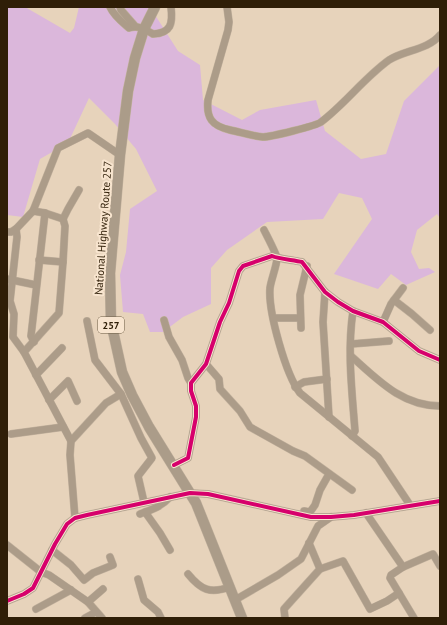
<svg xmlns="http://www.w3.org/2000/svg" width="447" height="625" font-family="'PT Sans',sans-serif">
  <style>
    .green { fill: #dbb7db }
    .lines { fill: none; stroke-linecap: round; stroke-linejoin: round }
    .minor-casing { stroke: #c3b29e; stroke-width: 8 }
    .highway-casing { stroke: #c3b29e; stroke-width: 11 }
    .minor { stroke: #ac9c89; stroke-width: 7 }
    .highway { stroke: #ab9c89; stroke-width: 10 }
    .cycleway-casing { stroke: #f8e5cf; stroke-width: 6 }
    .cycleway { stroke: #d6006c; stroke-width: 4 }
    .labels { text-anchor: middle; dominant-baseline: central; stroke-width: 4; stroke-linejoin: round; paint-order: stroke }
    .shield { fill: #f8e5cf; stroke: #6b5a43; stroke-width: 1 }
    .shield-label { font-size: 10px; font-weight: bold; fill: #2f1e07 }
    .street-label { font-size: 11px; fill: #2f1e07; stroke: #f8e5cf }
  </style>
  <rect width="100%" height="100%" fill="#e7d3bb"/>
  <path class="green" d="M7 7H25L70 33 74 28 79 7H150L178 51 200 65 203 100 242 120 260 110 316 100 325 131 361 159 386 154 404 101 440 65V218L437 214 417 230 411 252 419 269 429 268 435 272 406 285 391 274 378 289 334 274 372 219 362 198 339 193 323 219 267 222 227 250 211 268V304L183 317 163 332H150L143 314 123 312 120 275 126 252 130 209 157 191 136 149 115 124 89 98 68 143 40 159 23 217 7 215Z"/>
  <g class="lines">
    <g class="minor-casing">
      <g id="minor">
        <path d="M110 7C114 16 122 22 129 28 138 25 145 29 153 34 171 33 173 24 171 7"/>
        <path d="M120 7 121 10 135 26"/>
        <path d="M227 7 229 22 228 30 208 100C206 118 212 126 230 130 240 132 252 136 263 137 270 137 316 126 321 122 345 104 364 78 389 60 404 50 428 50 440 35"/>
        <path d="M63 219 68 209 79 190"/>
        <path d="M16 229 17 237 10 301 14 314 13 337 24 352 71 441"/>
        <path d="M264 230C267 236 276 253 277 258 277 265 271 280 270 288 268 312 286 375 300 393L378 457 410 505"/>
        <path d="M7 232H11L16 229 33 211 58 148 88 133 120 155"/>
        <path d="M39 260 63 262"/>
        <path d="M7 279 36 285"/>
        <path d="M325 292 323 322 329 417"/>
        <path d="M394 300 412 314 430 330"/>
        <path d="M274 318H300"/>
        <path d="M164 320 169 337 182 360 188 378 191 383"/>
        <path d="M87 321 95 360 121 394 141 438 152 458 138 476 144 502"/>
        <path d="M383 322 391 304 403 288"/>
        <path d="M301 328 300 295 307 266"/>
        <path d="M34 342 31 336 45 213"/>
        <path d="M351 344 389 341"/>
        <path d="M24 352 59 313 63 262 65 226 63 219 45 213 33 211"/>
        <path d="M351 356C378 380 402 406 440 406"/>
        <path d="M206 364 219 379 220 389 240 411 250 427 293 451 305 456 352 490"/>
        <path d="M36 375 62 348"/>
        <path d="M295 387 304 382 327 379"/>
        <path d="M49 400 68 381 77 401"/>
        <path d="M11 434 63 427"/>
        <path d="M352 436 355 431C352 391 347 351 353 311"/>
        <path d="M174 465 188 458 196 417V406L191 391V383L206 364 220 322 229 303 239 271 243 266 272 256C279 259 294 260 302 262L325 292 338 302 353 311 383 322 419 351 440 360"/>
        <path d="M145 512 160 533 170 550"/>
        <path d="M304 513V511L310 512 315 505 320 490 329 474"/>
        <path d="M366 513 403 567 391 575 390 578 414 618"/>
        <path d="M140 514C151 510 161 507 170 497"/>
        <path d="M75 518 70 455 71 441 106 403 121 394"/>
        <path d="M309 543 320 569 343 561 370 609 387 601 399 593"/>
        <path d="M7 545 41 572 49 575 88 602 102 618"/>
        <path d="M52 550 71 565 84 580 93 573 113 565 110 557"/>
        <path d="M403 567 433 554 440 566"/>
        <path d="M188 574C201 590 210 594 230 587"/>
        <path d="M138 579 144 600 158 612 161 618"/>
        <path d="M235 600 278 575 301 559 318 526 331 517"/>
        <path d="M7 601 24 594 33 588 55 544 67 524 75 518 87 515 190 493 208 494 311 517H331L354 515 440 501"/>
        <path d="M88 602 103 589"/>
        <path d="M36 609 71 590"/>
        <path d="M85 618 96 612"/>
        <path d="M285 618 284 609 320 569"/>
      </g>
    </g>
    <g class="highway-casing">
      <path id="highway" d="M155 7 144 29 135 58 128 91 120 155 110 273 111 322 122 372 132 395 149 427 196 503 242 618"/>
    </g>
    <use href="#minor" class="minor"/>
    <use href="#highway" class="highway"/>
    <g class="cycleway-casing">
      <g id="cycleway">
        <path d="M174 465 188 458 196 417V406L191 391V383L206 364 220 322 229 303 239 271 243 266 272 256C279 259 294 260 302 262L325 292 338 302 353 311 383 322 419 351 440 360"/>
        <path d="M7 601 24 594 33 588 55 544 67 524 75 518 87 515 190 493 208 494 311 517H331L354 515 440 501"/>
      </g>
    </g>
    <use href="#cycleway" class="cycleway"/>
  </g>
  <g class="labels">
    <rect class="shield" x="98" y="317" width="26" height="16" rx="3"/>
    <g class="shield-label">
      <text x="111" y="325">257</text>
    </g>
    <g class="street-label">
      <text transform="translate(103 228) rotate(-86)">National Highway Route 257</text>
    </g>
  </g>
  <rect width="447" height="625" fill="none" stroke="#2f1e07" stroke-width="16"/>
</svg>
